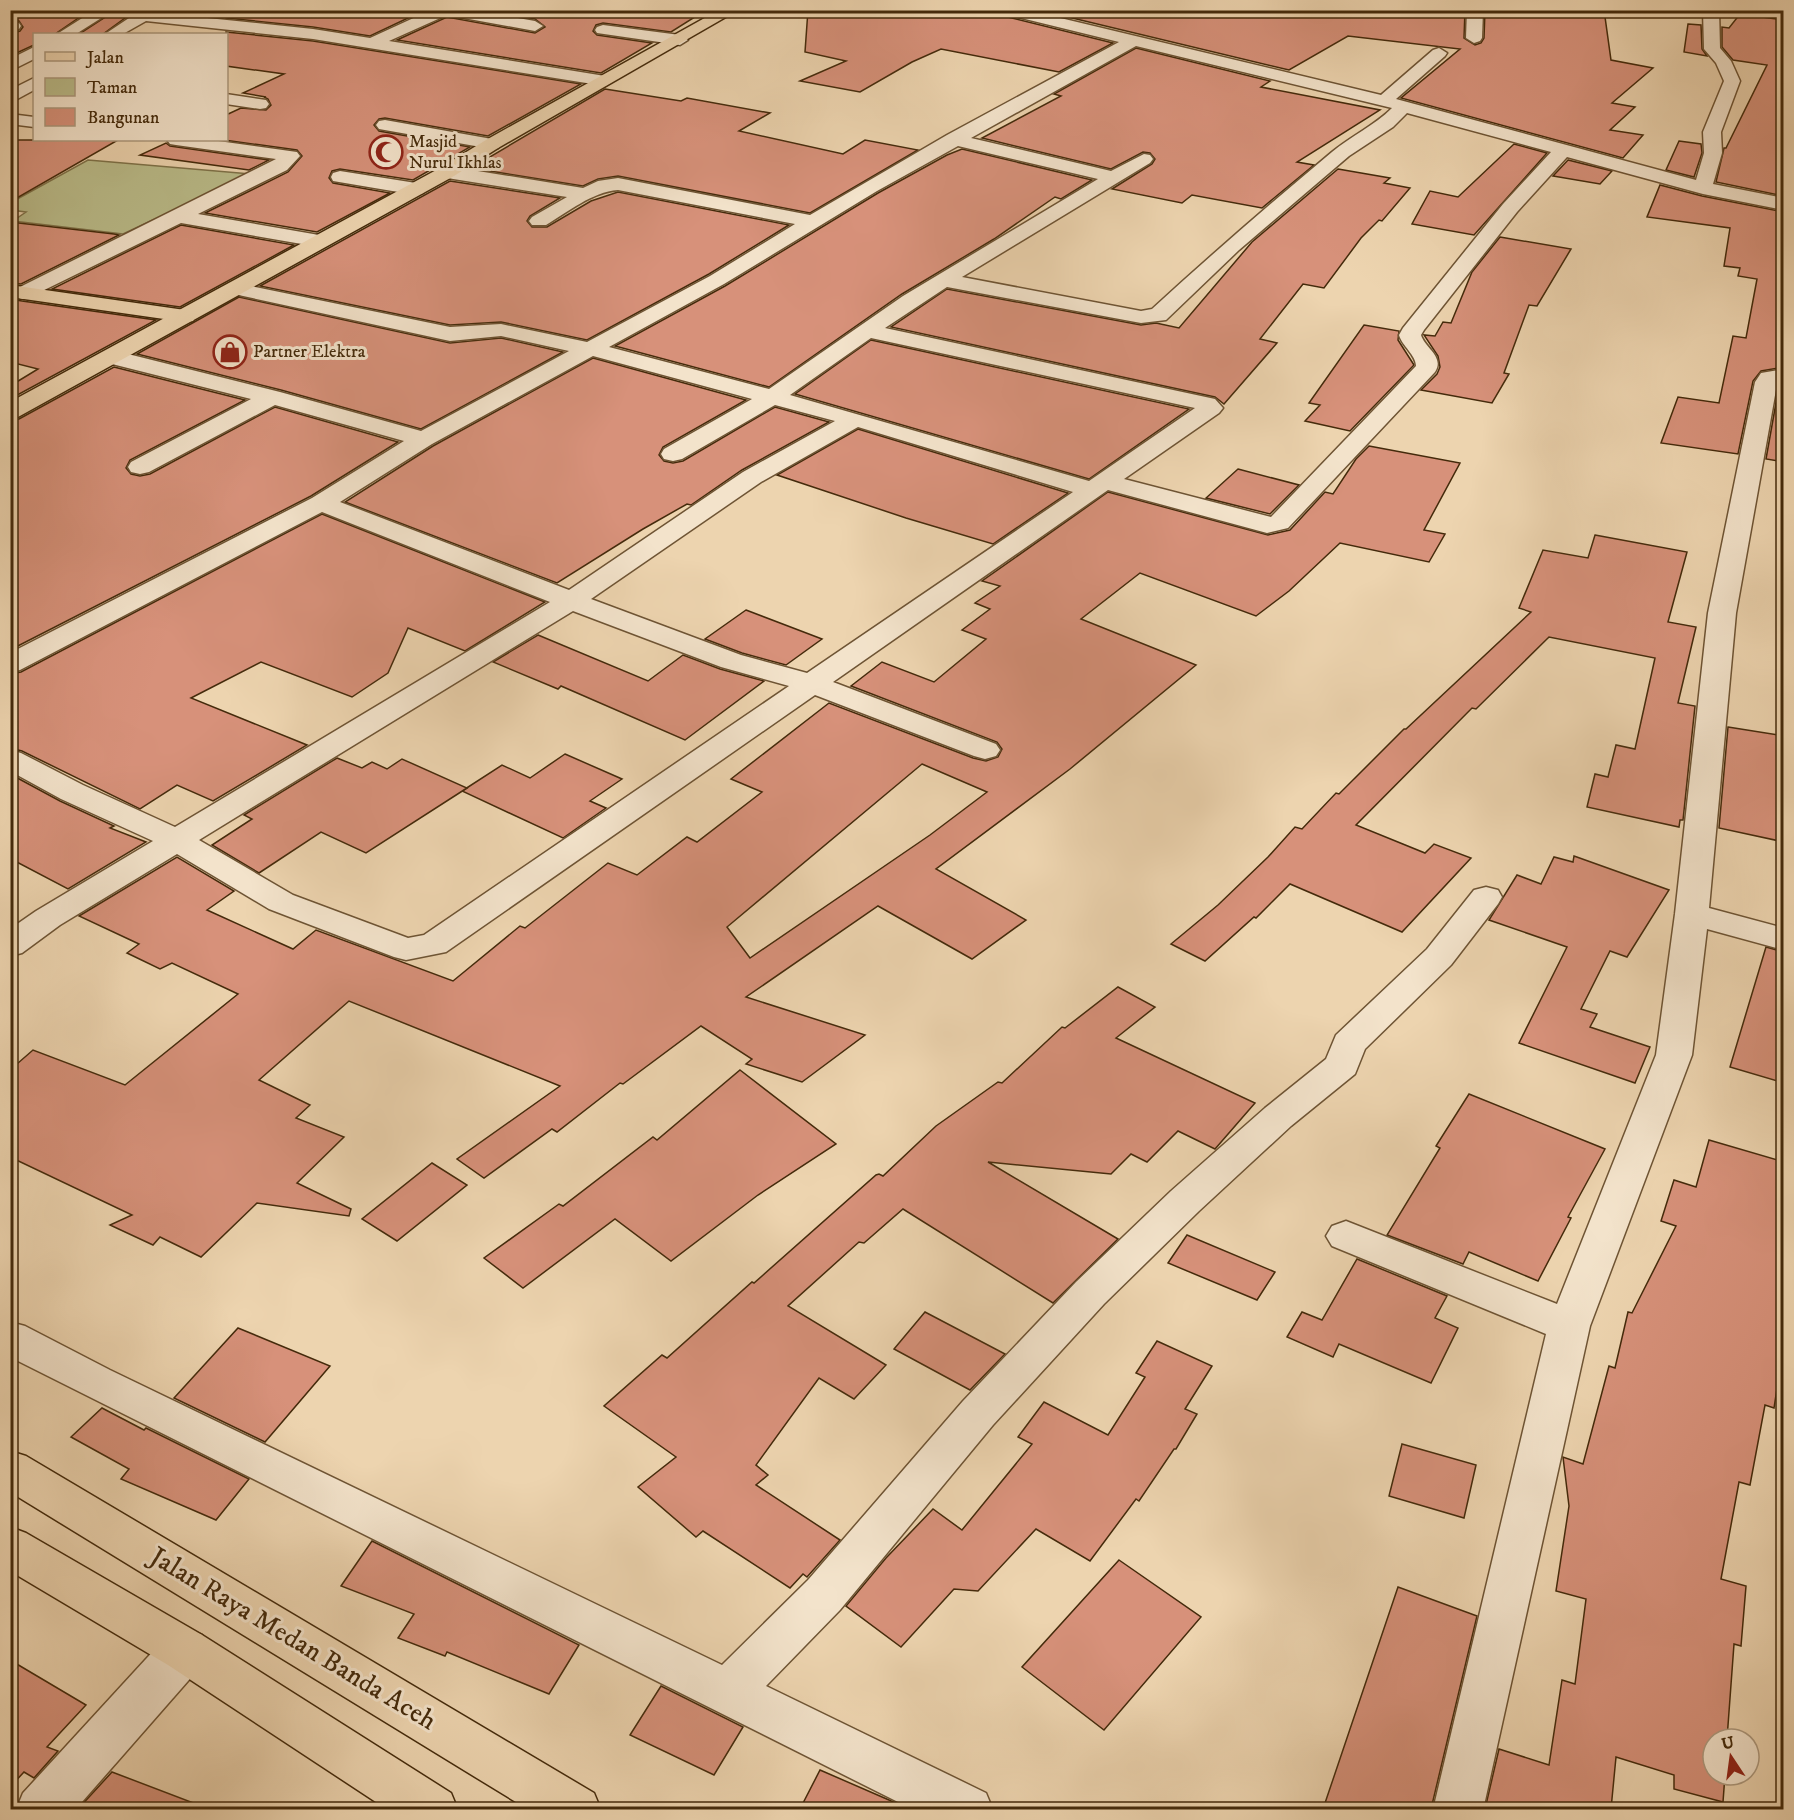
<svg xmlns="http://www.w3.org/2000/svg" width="1794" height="1820" font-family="'IM FELL DW Pica',serif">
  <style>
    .green { fill: #babc8a; stroke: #7f734a; stroke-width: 1.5 }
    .building { fill: #d7917a; stroke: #442a0b; stroke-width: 1.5; fill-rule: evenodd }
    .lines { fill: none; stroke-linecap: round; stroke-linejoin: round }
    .minor-casing { stroke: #6e5434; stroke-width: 3 }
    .major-casing { stroke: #442a0b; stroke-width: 3 }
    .highway-casing { stroke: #442a0b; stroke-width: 3 }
    .minor { fill: #f3e3cb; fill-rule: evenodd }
    .major { fill: #edd4af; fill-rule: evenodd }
    .highway { fill: #edd4af; fill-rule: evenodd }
    .labels { text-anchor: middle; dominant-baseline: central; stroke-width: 6; stroke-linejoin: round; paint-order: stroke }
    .far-poi-label { font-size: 18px; fill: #442a0b; stroke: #f3e3cb; text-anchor: start }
    .near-street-label { font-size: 27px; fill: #442a0b; stroke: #f3e3cb }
  </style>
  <rect width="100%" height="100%" fill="#edd4af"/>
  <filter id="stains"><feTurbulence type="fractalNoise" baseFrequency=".00333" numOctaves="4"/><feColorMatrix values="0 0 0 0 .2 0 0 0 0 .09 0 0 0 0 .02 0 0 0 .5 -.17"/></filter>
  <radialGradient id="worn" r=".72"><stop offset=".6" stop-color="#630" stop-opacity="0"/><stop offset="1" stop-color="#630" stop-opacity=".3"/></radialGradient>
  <path class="green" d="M88 160 251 174 123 234 13 221 26 212 11 210 10 203Z"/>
  <g class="building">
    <path d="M10 10H90L55 34H34V45L10 56V34L20 31 23 27 19 21 10 20Z"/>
    <path d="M116 10H136L103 34H79Z"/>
    <path d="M226 10H425L370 36 313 27 226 18Z"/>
    <path d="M489 10H706L671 32 603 23 596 25 593 31 597 35 652 43 601 73 397 40 447 17 535 33 545 27 535 19Z"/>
    <path d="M808 10H997L1000 15 1113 43 1059 72 941 49 912 62 860 92 800 81 846 61 805 52Z"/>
    <path d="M1039 10H1465L1464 38 1475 45 1481 43 1484 38 1485 10H1598V16L1605 17 1611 60 1653 68 1612 103 1635 107 1610 130 1643 135 1623 158 1401 98 1460 49 1348 36 1289 70Z"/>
    <path d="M1740 14 1784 20V196L1716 182 1724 148H1726L1767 65 1733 60 1722 47V27L1729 28Z"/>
    <path d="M1688 24 1701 25 1702 49 1707 56 1684 52Z"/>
    <path d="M226 32 313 41 581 84 488 136 385 118 379 119 374 125 379 131 470 147 413 180 340 169 332 171 329 178 333 183 390 193 317 232 205 213 288 172 302 156 297 150 224 140H226V115L241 108 266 110 271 105 268 99 264 97H266L243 93 284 74 226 66Z"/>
    <path d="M1136 48 1270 81 1261 87 1380 110 1297 162 1314 165 1262 208 1192 195 1182 203 1112 189 1152 164 1155 159 1150 153 1143 152 1111 169 982 138 1061 96 1054 94Z"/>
    <path d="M605 89 681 101 687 98 770 113 739 131 843 154 865 140 918 150 810 213 618 176 598 179 583 186 471 168Z"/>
    <path d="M10 140H118L10 202Z"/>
    <path d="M1679 141 1701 144 1702 153 1694 177 1666 170Z"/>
    <path d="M166 143 170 146 269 160 249 170 140 155Z"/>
    <path d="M1514 144 1547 153 1474 235 1412 224 1430 191 1458 197Z"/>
    <path d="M962 149 1092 180 1061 199 1055 197 994 239 902 294 769 387 615 346 725 286 878 193 947 155Z"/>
    <path d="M1568 160 1612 171 1600 184 1553 176Z"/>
    <path d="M1338 169 1390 178 1384 183 1410 188 1382 221 1379 220 1361 238 1324 288 1303 284 1260 339 1277 343 1224 404 1215 397 891 327 947 289 1141 325 1156 323 1179 328 1252 242Z"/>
    <path d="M450 181 560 198 530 216 527 221 532 227H547L591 201 618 192 789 225 709 274 587 340 501 322 450 325 260 286Z"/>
    <path d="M1660 185 1702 196 1784 212V367L1761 371 1753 381 1738 454 1661 443 1678 397 1719 403 1733 336 1746 338 1757 279 1738 276 1740 268 1724 266 1730 228 1647 217Z"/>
    <path d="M10 222 114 234 119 235 21 284 10 283Z"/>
    <path d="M181 225 294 245 180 307 52 289Z"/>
    <path d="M1500 237 1571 249 1537 306 1529 305 1504 373 1509 374 1492 403 1421 390 1437 374 1440 367 1438 356 1424 335 1435 336 1443 322 1451 323 1472 272Z"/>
    <path d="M239 297 450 343 501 338 563 352 421 429 281 390 137 354Z"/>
    <path d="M10 299 22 301 156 320 10 399V386L38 369 10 362Z"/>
    <path d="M1364 325 1399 331 1398 340 1414 365 1350 431 1305 421 1320 405 1309 403Z"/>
    <path d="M871 340 1189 409 1089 479 795 394Z"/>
    <path d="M593 358 746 400 663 447 659 455 664 461 673 463 683 461 775 407 829 422 742 470 691 505 687 504 643 529 557 583 345 502 433 446Z"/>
    <path d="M114 367 245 400 130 460 126 468 131 474 140 476 150 474 275 407 398 442 311 496 10 650V421L19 419Z"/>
    <path d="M1784 385V462L1766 459 1779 386Z"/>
    <path d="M858 429 1068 493 993 544 906 518 777 475Z"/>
    <path d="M1369 446 1460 463 1424 530 1445 534 1429 562 1340 543 1289 591 1256 616 1140 573 1081 619 1196 665 1070 769 936 869 1026 920 972 959 878 906 746 997 865 1035 802 1082 746 1064 752 1059 701 1026 623 1084 620 1083 557 1132 552 1129 484 1178 457 1159 560 1086 349 1001 259 1080 310 1105 296 1118 344 1137 297 1183 351 1209 349 1216 257 1203 201 1257 160 1237 153 1245 110 1225 132 1215 10 1157V1070L33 1050 125 1085 238 994 172 963 160 969 127 953 139 944 79 916 177 857 234 891 207 910 293 949 316 930 453 981 520 926 525 928 608 863 637 875 687 837 697 842 762 792 731 779 829 703 973 758 986 761 998 757 1002 749 997 742 851 686 882 662 934 682 986 639 962 630 990 609 975 603 1000 586 982 581 1108 492 1268 535 1290 530 1325 492 1333 494 1356 459ZM922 764 987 792 930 835 750 958 727 927Z"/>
    <path d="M1238 469 1299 485 1270 514 1206 498Z"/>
    <path d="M322 514 545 602 465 651 408 628 388 673 352 697 261 662 191 698 307 745 213 801 177 785 140 809 22 751 10 748V674L21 672Z"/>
    <path d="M1595 535 1687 552 1668 622 1696 627 1678 703 1695 706 1683 820H1680L1679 827 1587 807 1595 774 1608 777 1616 745 1635 749 1655 658 1549 637 1476 709 1472 708 1356 825 1425 853 1434 844 1471 858 1402 932 1290 884 1256 918 1254 917 1205 961 1171 944 1218 905 1268 857 1295 827 1302 829 1336 793 1339 794 1404 729H1406L1531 612 1519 608 1543 550 1588 558Z"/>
    <path d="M746 610 822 639 786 665 742 653 705 639Z"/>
    <path d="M538 635 648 681 683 655 720 669 764 681 685 740 561 686 558 689 493 662Z"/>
    <path d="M1728 727 1784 736V842L1719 828Z"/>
    <path d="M565 754 622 779 590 801 606 808 563 838 462 791 502 765 530 778Z"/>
    <path d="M337 758 362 768 372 762 387 769 402 759 467 788 366 853 321 832 259 873 212 845 252 819 244 815Z"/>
    <path d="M10 774 60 801 114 826 110 828 146 842 68 889 11 859Z"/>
    <path d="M1574 856 1669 890 1627 957 1610 951 1581 1009 1597 1014 1590 1027 1650 1047 1635 1083 1519 1043 1567 947 1489 920 1517 875 1541 884 1554 857 1573 862Z"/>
    <path d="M1766 947 1784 952V1083L1730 1067Z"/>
    <path d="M1118 987 1155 1007 1116 1038 1255 1103 1215 1149 1178 1131 1147 1162 1131 1154 1111 1174 988 1162 1118 1239 1053 1303 903 1209 864 1243 859 1242 788 1306 886 1365 854 1399 819 1378 756 1465 768 1475 756 1485 840 1540 807 1577 803 1574 790 1588 703 1531 696 1537 638 1487 676 1457 604 1406 662 1355 667 1358 752 1282 754 1283 876 1175 879 1174 883 1176 936 1126 998 1082 1002 1083 1062 1027 1065 1028Z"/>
    <path d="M740 1070 836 1144 758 1195 671 1261 615 1219 523 1288 484 1258 559 1204 563 1206 653 1137 657 1140Z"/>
    <path d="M1469 1094 1605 1149 1568 1217 1571 1218 1538 1281 1469 1252 1463 1264 1387 1235 1440 1148 1436 1146Z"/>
    <path d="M1709 1140 1784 1162V1343L1774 1408 1765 1405 1750 1485 1739 1482 1721 1579 1746 1586 1741 1646 1734 1644 1727 1739H1713V1775H1725L1723 1802 1674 1789V1775L1616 1757 1611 1809H1485L1499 1749 1549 1765 1562 1680 1575 1684 1586 1599 1556 1591 1569 1506 1563 1457 1583 1464 1609 1366 1615 1368 1628 1312 1632 1313 1676 1226 1661 1221 1674 1180 1696 1187Z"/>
    <path d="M432 1163 467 1185 397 1241 362 1219Z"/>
    <path d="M1187 1235 1275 1272 1257 1300 1168 1263Z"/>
    <path d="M1357 1259 1447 1296 1435 1318 1458 1328 1431 1383 1339 1344 1333 1357 1287 1337 1302 1312 1322 1320Z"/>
    <path d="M925 1312 1005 1354 970 1390 894 1349Z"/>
    <path d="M238 1328 330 1366 265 1442 174 1398Z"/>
    <path d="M1157 1341 1212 1366 1185 1409 1197 1414 1176 1449H1174L1139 1501 1136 1499 1090 1561 1036 1529 978 1591 954 1589 901 1647 846 1606 886 1558 933 1509 962 1530 1032 1444 1018 1437 1044 1402 1108 1435 1145 1377 1136 1373Z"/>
    <path d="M102 1408 144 1430 146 1428 249 1479 216 1520 121 1479 129 1469 71 1437Z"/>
    <path d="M1402 1444 1476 1465 1464 1518 1389 1496Z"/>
    <path d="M372 1541 579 1645 549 1694 447 1652 445 1656 398 1638 414 1614 341 1586Z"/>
    <path d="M1119 1560 1201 1617 1104 1730 1022 1667Z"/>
    <path d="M1398 1587 1477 1616 1431 1809H1323Z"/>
    <path d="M10 1660 86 1705 47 1747 58 1751 34 1778 24 1772 10 1787Z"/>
    <path d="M661 1686 743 1727 714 1775 630 1735Z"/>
    <path d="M820 1770 889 1800 908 1809H800Z"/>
    <path d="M112 1772 204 1807V1809H78Z"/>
  </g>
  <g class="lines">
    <g class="minor-casing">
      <g id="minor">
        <path d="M95 10H114L76 34H57Z"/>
        <path d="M141 10H160L159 13 313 29 370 38 431 10H473L535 21 543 26 535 31 447 15 389 41 605 76 613 81 605 86 313 39 146 21 123 34H105Z"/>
        <path d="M999 10H1027L1381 95 1433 50 1439 48 1447 53 1445 56 1396 99 1696 180 1704 153 1703 132 1724 81 1716 63 1704 49 1703 10H1719L1720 48 1731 61 1740 81 1721 132 1722 153 1713 184 1784 198V210L1703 194 1567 157 1517 212 1424 330 1421 335C1425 348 1445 357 1435 372L1288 528 1267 533 1108 490 833 682 996 744 1000 750 996 756 985 759 974 756 815 695 446 952 406 960 394 957 269 909 177 854 60 925 22 953 10 956V929L36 911 153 841 61 799 10 771V750L21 753 83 785 175 827 550 602 322 512 20 670 10 672V653L312 498 404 441 275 405 149 472 140 474 131 472 128 467 131 462 251 399 104 362 101 357 104 352 112 350 280 392 421 431 569 351 501 336 450 341 229 293 226 289 229 285 236 283 450 327 501 324 587 342 710 276 795 224 618 190C592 192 568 212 546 225H532L529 221 532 217 567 197 447 178 440 176 438 172 440 168 447 166 583 188 598 181 618 178 810 215 947 135 1119 42 1001 13ZM1136 46 1392 108C1374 126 1351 136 1332 152 1271 203 1211 255 1152 309L1141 311 962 277 1150 163 1153 159 1150 155 1144 154 1111 171 971 138ZM1407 113 1551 152 1503 204 1403 328 1399 335C1402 346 1416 355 1416 366L1271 517 1124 479 1219 413 1223 408 1215 399 885 328 947 287 1141 323 1166 320 1239 250 1349 156 1393 127ZM958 146 1098 179 903 296 769 389 609 347 724 284 877 191ZM871 338 1195 408 1089 481 790 395ZM593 356 752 399 664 449 661 454 664 459 673 461 682 459 775 405 835 421 743 472 569 590 340 502 432 444ZM858 427 1073 492 807 673 741 655 591 599 761 482ZM573 611 721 667 789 686 424 935 408 938 293 895 199 840Z"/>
        <path d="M1467 10H1483L1482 38 1480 41 1474 43 1466 38Z"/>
        <path d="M10 22 19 23 21 26 19 29 10 32Z"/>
        <path d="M603 25 680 35 688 40 680 45 597 33 595 30 597 27Z"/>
        <path d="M34 47V59L10 71V59Z"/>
        <path d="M34 78V90L10 103V90Z"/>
        <path d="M226 94 266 100 269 104 266 108 260 109 226 104Z"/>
        <path d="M10 114 34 117V127L10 124Z"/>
        <path d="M385 120 492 139 498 140 501 144 498 148 492 149 379 129 376 125 379 121Z"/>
        <path d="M167 140H211L297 152 300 156 287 170 198 214 319 235 326 237 329 241 326 245 319 247 181 223 30 297 23 299 16 297 13 293 16 289 276 159 176 145 170 144Z"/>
        <path d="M340 171 416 183 423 185 425 189 423 193 416 195 333 181 331 177 333 173Z"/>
        <path d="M1784 369V383L1777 384 1736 613 1709 908 1784 928V950L1707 929 1692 1055 1590 1326 1483 1810H1433L1546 1334 1332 1246 1326 1236 1332 1226 1346 1221 1557 1304 1656 1055 1675 914 1708 613 1755 382 1761 373Z"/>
        <path d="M1486 887 1498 890 1502 897 1498 904 1451 965 1365 1049 1355 1074 1291 1126 1199 1211 1104 1304 993 1425 840 1610 766 1686 986 1793 993 1810H914L10 1357V1322L25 1326 110 1370 722 1665 808 1580 963 1401 1076 1282 1171 1191 1265 1108 1326 1059 1336 1035 1427 949 1474 890Z"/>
        <path d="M185 1628 202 1635 209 1650 202 1665 75 1810H16L23 1793 168 1635Z"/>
      </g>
    </g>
    <g class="major-casing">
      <path id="major" d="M10 285 185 310 193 311 196 316 193 321 185 322 10 297Z"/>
    </g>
    <g class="highway-casing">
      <g id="highway">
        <path d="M719 10H738L498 148 454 176 18 417 10 419V402L440 168 486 140Z"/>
        <path d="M10 1451 26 1456 594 1793 601 1810H529L10 1492Z"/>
        <path d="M10 1527 26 1533 202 1635 451 1793 458 1810H388L168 1665 10 1571Z"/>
      </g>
    </g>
    <use href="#minor" class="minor"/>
    <use href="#major" class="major"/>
    <use href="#highway" class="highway"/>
  </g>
  <defs>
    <g id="mosque-ring" transform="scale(1.725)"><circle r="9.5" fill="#f3e3cb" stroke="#8f2418" stroke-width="1.5"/><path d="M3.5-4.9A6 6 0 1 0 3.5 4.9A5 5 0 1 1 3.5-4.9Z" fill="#8f2418"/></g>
    <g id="shop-ring" transform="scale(1.725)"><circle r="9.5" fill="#f3e3cb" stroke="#8f2418" stroke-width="1.5"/><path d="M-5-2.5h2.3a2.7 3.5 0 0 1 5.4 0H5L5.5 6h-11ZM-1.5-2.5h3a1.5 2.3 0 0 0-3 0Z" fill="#8f2418"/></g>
  </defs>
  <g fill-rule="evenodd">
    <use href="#mosque-ring" x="386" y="152"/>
    <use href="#shop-ring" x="230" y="352"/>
  </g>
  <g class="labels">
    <g class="far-poi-label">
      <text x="409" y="142">Masjid<tspan x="409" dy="21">Nurul Ikhlas</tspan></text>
      <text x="253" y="352">Partner Elektra</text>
    </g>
    <g class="near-street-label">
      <text transform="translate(293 1639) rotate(31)">Jalan Raya Medan Banda Aceh</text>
    </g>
  </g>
  <rect width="1794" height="1820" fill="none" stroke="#edd4af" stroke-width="36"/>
  <rect x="12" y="12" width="1770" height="1796" fill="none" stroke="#442a0b" stroke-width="3"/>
  <rect x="18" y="18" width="1758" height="1784" fill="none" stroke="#442a0b" stroke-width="1.5"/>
  <rect x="33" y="33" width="195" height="108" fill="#f3e3cb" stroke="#ad997e" stroke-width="1.5"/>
  <rect x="45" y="52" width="30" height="9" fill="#edd4af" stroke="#ad997e" stroke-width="1.5"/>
  <text x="87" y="63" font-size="18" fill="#442a0b">Jalan</text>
  <rect x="45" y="78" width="30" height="18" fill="#babc8a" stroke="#ad997e" stroke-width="1.5"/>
  <text x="87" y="93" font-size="18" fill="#442a0b">Taman</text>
  <rect x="45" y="108" width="30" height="18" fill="#d7917a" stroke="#ad997e" stroke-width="1.5"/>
  <text x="87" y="123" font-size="18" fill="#442a0b">Bangunan</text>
  <g transform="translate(1731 1757) rotate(347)"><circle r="28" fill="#f3e3cb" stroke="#ad997e" stroke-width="1.5"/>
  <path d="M0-4.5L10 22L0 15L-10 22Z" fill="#8f2418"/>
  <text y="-9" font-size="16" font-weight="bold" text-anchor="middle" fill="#442a0b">U</text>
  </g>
  <rect width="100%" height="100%" filter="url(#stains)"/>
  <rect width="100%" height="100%" fill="url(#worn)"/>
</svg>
